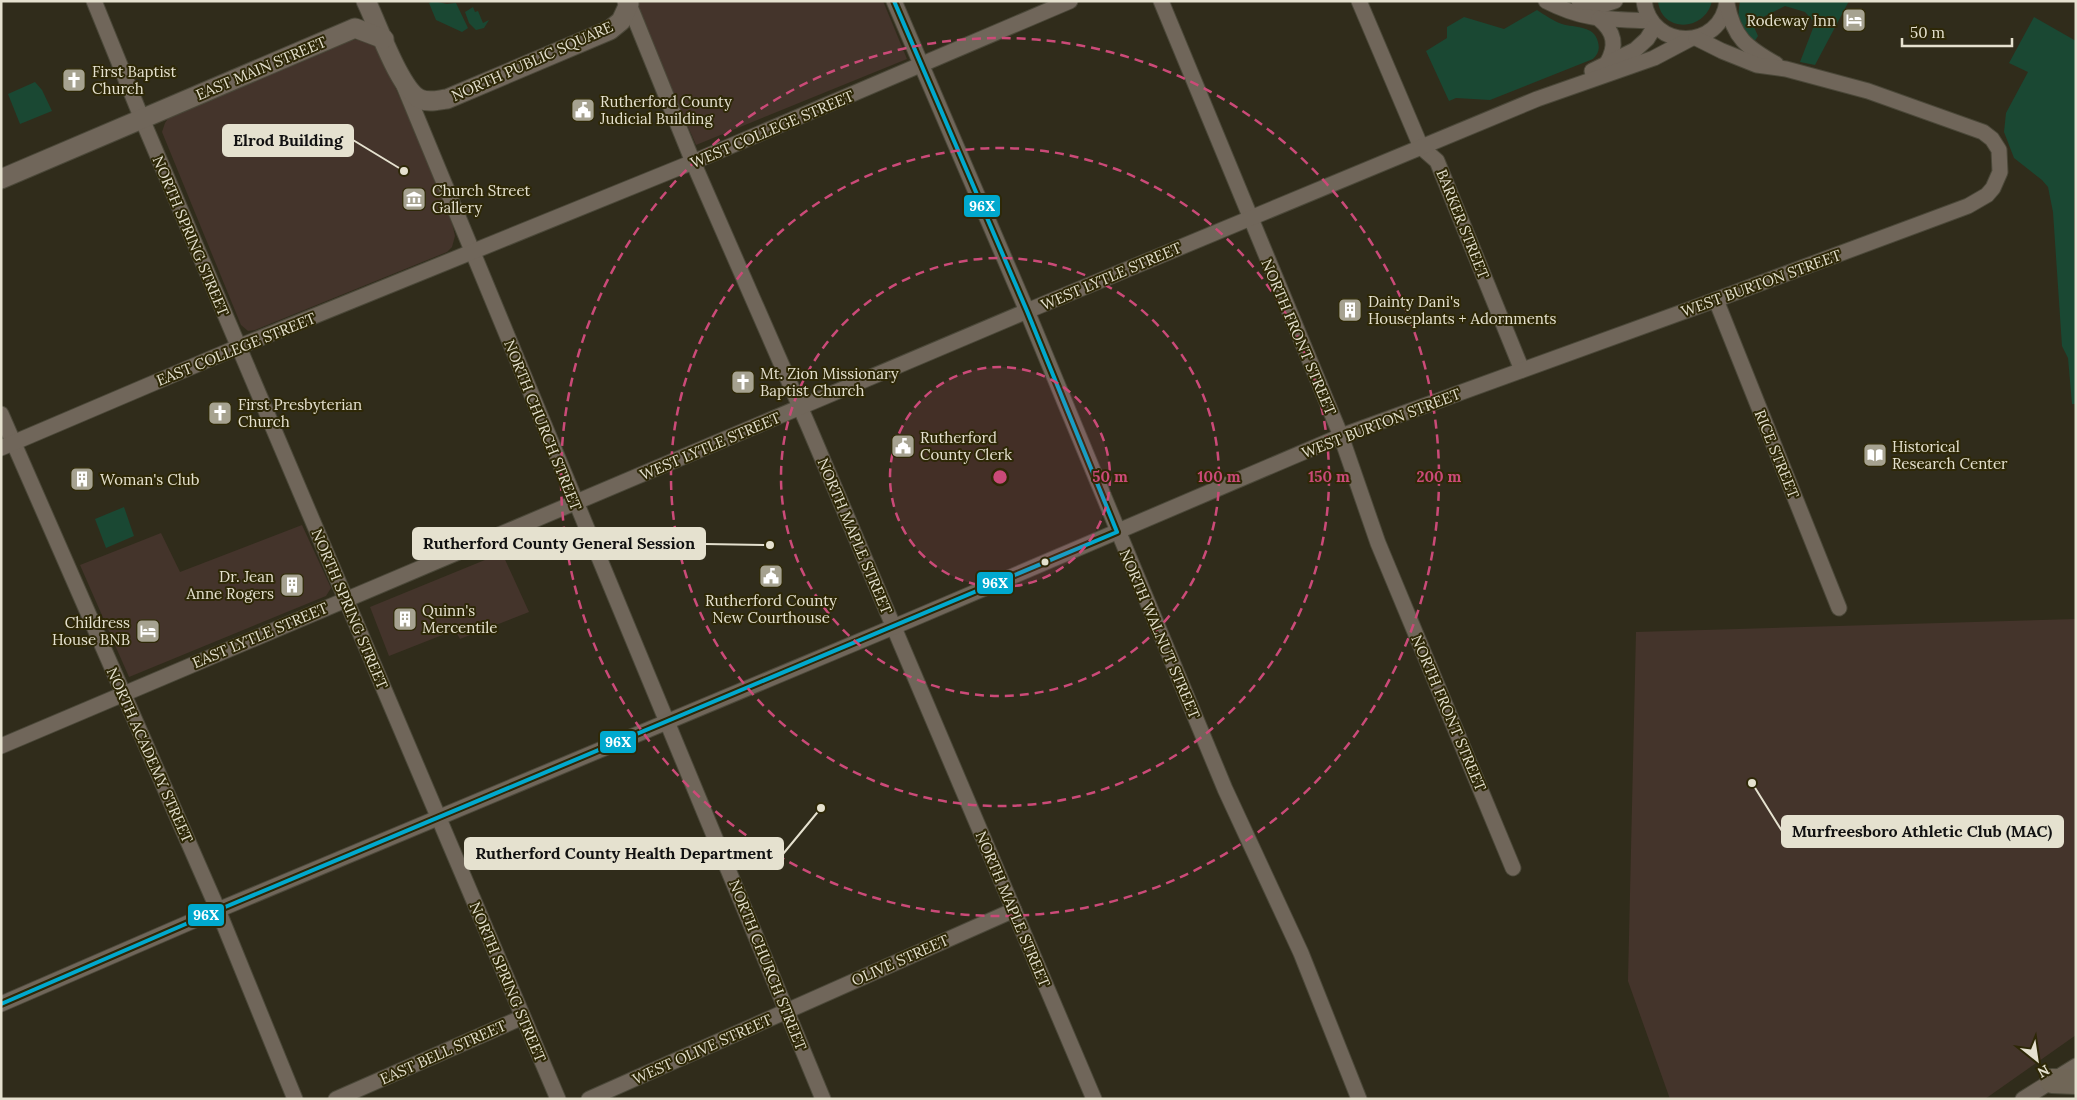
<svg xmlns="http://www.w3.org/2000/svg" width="2077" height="1100" font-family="Lora,serif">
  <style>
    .commercial { fill: #44342b }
    .green { fill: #1a4833 }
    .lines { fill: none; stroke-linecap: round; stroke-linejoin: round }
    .minor-casing { stroke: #4b4839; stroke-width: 17 }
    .tertiary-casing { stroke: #4b4839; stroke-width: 21 }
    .primary-casing { stroke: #4b4839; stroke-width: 26 }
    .minor { stroke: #70665a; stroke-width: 15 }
    .tertiary { stroke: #70665a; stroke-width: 19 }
    .primary { stroke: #706657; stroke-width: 24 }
    .bus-1-casing { stroke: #2e2807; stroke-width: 8 }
    .bus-1 { stroke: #00a9ce; stroke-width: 4 }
    .ring { fill: none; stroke: #cb4a78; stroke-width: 2.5; stroke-dasharray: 9 6 }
    .bus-dot { fill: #e5e1cf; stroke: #2e2807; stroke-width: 2 }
    .labels { text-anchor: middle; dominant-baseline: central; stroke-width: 4; stroke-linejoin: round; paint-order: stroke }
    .poi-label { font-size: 15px; fill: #e5e1cf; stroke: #2e2807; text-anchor: start }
    .street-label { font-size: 15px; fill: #e5e1cf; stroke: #2e2807 }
    .centre { fill: #cb4a78; stroke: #2e2807; stroke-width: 2.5 }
    .ring-label { font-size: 15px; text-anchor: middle; font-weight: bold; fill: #cb4a78; stroke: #2e2807; stroke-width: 4; stroke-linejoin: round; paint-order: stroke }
    .leader { fill: none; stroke: #e5e1cf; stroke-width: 2 }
    .callout-dot { fill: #e5e1cf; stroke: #2e2807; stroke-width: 2 }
    .callout { fill: #e5e1cf; stroke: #e5e1cf; stroke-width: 2 }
    .callout-label { font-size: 16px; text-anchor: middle; font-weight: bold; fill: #111 }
    .line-badge { stroke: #2e2807; stroke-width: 2 }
    .badge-label { font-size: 14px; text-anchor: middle; font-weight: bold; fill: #fff }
  </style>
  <rect width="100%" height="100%" fill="#302c1b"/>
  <g class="commercial">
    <path d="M634 1H883L907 59 696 145Z"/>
    <path d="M360 39 377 46 410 121 452 223 455 236 452 247 447 252 255 330 248 331 241 325 162 132 165 123 169 117 336 43Z"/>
    <path d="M302 525 331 588 326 596 129 677 80 565 161 533 180 572Z"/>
    <path d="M502 553 529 612 460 639 455 630 389 656 370 607Z"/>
    <path d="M2076 619V1035L1985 1099H1670L1628 981 1636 632Z"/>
  </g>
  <g class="green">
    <path d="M433 1 447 4 456 3 468 28 462 32 436 20 429 3Z"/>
    <path d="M1658 1H1712C1705 32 1661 33 1658 1Z"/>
    <path d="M1740 1H1849L1815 65 1800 62 1815 23 1805 12 1785 6 1757 20 1754 27 1758 36 1754 42C1741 27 1736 22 1740 1Z"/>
    <path d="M473 7 475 12 478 11 483 23 489 20 484 28 476 30 469 23 465 12Z"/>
    <path d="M1537 10C1545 15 1553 21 1562 24 1575 28 1594 25 1598 42 1600 50 1598 54 1593 59L1490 100 1456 98 1449 101 1426 51 1447 38V27L1464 17 1504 29Z"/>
    <path d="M2034 17 2076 41 2074 219 2076 404H2072L2068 358 2062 346 2053 212 2048 187 2042 180 2014 158 2004 132 2006 113 2028 72 2009 63Z"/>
    <path d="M35 82 42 90 52 111 20 124 8 94Z"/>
    <path d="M124 507 134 536 106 548 95 519Z"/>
  </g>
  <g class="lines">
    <g class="minor-casing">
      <g id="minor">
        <path d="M94 1 142 119 558 1099"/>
        <path d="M894 1 1027 311 1225 789 1301 953 1359 1099"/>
        <path d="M1161 1 1341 436 1378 543 1513 868"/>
        <path d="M1359 1 1421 147 1437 161 1522 370"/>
        <path d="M1546 1C1585 21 1608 19 1651 21"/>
        <path d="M1579 1 1606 4 1615 1"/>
        <path d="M1644 1C1651 51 1721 51 1727 1"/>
        <path d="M629 4 693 162 808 425 1094 1099"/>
        <path d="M1727 4C1734 38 1746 47 1776 64"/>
        <path d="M1599 19C1615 32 1617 46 1607 63"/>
        <path d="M1592 71 1635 50 1647 39 1655 26"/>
        <path d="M404 86 823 1099"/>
        <path d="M1716 300 1839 608"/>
        <path d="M1 414 218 910 295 1099"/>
        <path d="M1 448 238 347 693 162 1070 1"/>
        <path d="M1 746 1027 311 1537 99 1654 58 1690 39"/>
        <path d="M1 1004 218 910 910 620 1341 436 1699 306 1968 206 1987 195 1993 188 2000 172 1999 150 1992 139 1983 132 1868 91 1786 69 1757 65 1722 51 1696 38"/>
        <path d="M336 1099 523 1017"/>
        <path d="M589 1099 1014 910"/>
        <path d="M2023 1099 2076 1066"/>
      </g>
    </g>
    <g class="tertiary-casing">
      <g id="tertiary">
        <path d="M366 1C377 23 400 90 420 99 429 103 438 100 447 99L610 30 621 21 629 4 627 1"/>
        <path d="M1 179 355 28 384 39"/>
      </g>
    </g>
    <g class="primary-casing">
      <path id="primary" d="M2052 1081 2076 1082"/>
    </g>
    <use href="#minor" class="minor"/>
    <use href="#tertiary" class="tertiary"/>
    <use href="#primary" class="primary"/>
    <g class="bus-1-casing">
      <path id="bus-1" d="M1 1004 218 910 1117 532 1027 311 894 1"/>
    </g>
    <use href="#bus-1" class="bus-1"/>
  </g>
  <circle cx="1000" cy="477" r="110" fill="#cb4a78" fill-opacity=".12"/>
  <g class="ring">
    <circle cx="1000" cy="477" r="110"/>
    <circle cx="1000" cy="477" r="219"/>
    <circle cx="1000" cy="477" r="329"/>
    <circle cx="1000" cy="477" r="439"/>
  </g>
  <defs>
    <g id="hotel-square" transform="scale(1.25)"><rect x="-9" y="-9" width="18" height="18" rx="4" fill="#a6a290" stroke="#2e2807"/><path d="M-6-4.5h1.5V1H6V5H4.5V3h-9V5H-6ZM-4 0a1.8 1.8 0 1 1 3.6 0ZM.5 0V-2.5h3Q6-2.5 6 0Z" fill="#fff"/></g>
    <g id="church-square" transform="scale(1.25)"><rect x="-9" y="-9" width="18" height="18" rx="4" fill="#a6a290" stroke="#2e2807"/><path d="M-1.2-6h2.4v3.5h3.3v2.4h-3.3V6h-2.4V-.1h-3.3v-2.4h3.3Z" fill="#fff"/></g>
    <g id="civic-square" transform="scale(1.25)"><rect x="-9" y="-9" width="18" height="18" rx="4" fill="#a6a290" stroke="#2e2807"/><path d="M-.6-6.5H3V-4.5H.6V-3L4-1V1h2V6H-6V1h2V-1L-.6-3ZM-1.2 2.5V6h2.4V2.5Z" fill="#fff"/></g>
    <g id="museum-square" transform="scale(1.25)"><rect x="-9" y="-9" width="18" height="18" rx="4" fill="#a6a290" stroke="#2e2807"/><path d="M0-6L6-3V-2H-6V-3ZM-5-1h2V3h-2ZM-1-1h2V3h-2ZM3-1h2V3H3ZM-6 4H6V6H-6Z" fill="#fff"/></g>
    <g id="building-square" transform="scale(1.25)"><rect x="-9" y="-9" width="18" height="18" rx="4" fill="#a6a290" stroke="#2e2807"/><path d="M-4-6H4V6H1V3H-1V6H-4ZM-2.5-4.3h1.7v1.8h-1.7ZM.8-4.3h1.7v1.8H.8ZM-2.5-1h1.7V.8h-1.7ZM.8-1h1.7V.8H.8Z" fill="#fff"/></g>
    <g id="library-square" transform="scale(1.25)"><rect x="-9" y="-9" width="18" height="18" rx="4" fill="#a6a290" stroke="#2e2807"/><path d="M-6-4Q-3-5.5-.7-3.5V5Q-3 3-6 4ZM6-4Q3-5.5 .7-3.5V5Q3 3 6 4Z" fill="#fff"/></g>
  </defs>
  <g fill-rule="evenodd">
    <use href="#hotel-square" x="1854" y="20"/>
    <use href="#church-square" x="74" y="80"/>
    <use href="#civic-square" x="583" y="110"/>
    <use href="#museum-square" x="414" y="199"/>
    <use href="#building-square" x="1350" y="310"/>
    <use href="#church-square" x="743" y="382"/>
    <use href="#church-square" x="220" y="413"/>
    <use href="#civic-square" x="903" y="446"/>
    <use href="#library-square" x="1875" y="455"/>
    <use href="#building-square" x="82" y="479"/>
    <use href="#civic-square" x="771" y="576"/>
    <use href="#building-square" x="292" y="585"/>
    <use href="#building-square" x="405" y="619"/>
    <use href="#hotel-square" x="148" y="631"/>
  </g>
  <circle class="bus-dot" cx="1045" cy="562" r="4.5"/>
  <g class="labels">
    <g class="poi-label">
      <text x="1836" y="20" text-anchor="end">Rodeway Inn</text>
      <text x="92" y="71">First Baptist<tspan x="92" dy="17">Church</tspan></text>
      <text x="600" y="101">Rutherford County<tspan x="600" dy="17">Judicial Building</tspan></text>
      <text x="432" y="190">Church Street<tspan x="432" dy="17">Gallery</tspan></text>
      <text x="1368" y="301">Dainty Dani's<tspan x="1368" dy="17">Houseplants + Adornments</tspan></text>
      <text x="760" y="373">Mt. Zion Missionary<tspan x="760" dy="17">Baptist Church</tspan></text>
      <text x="238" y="404">First Presbyterian<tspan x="238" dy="17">Church</tspan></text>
      <text x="920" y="437">Rutherford<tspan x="920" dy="17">County Clerk</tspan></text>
      <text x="1892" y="446">Historical<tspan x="1892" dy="17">Research Center</tspan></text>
      <text x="100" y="479">Woman's Club</text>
      <text x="274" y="576" text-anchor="end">Dr. Jean<tspan x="274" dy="17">Anne Rogers</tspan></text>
      <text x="771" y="600" text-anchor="middle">Rutherford County<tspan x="771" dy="17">New Courthouse</tspan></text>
      <text x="422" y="610">Quinn's<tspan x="422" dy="17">Mercentile</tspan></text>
      <text x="130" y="622" text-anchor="end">Childress<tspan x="130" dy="17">House BNB</tspan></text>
    </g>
    <g class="street-label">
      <text transform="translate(532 61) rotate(-24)">NORTH PUBLIC SQUARE</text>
      <text transform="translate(261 68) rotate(-23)">EAST MAIN STREET</text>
      <text transform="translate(772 129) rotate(-23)">WEST COLLEGE STREET</text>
      <text transform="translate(1463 224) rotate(68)">BARKER STREET</text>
      <text transform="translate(191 236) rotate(67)">NORTH SPRING STREET</text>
      <text transform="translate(1111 276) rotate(-23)">WEST LYTLE STREET</text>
      <text transform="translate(1761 283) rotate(-20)">WEST BURTON STREET</text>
      <text transform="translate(1299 337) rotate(67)">NORTH FRONT STREET</text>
      <text transform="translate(236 349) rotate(-22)">EAST COLLEGE STREET</text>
      <text transform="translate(1381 423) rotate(-21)">WEST BURTON STREET</text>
      <text transform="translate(543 425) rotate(68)">NORTH CHURCH STREET</text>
      <text transform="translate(710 446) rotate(-23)">WEST LYTLE STREET</text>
      <text transform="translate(1777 454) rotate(68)">RICE STREET</text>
      <text transform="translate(855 536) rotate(67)">NORTH MAPLE STREET</text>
      <text transform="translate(350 609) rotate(67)">NORTH SPRING STREET</text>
      <text transform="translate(1160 634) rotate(67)">NORTH WALNUT STREET</text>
      <text transform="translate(260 635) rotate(-23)">EAST LYTLE STREET</text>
      <text transform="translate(1449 713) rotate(67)">NORTH FRONT STREET</text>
      <text transform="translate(150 755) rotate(66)">NORTH ACADEMY STREET</text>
      <text transform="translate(1013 909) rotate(67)">NORTH MAPLE STREET</text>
      <text transform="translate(900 960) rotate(-24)">OLIVE STREET</text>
      <text transform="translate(768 965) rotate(68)">NORTH CHURCH STREET</text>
      <text transform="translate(508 982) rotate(67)">NORTH SPRING STREET</text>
      <text transform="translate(702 1049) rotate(-24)">WEST OLIVE STREET</text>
      <text transform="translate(443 1052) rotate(-24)">EAST BELL STREET</text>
    </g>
  </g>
  <circle cx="1000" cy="477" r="8" class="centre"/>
  <g class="ring-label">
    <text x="1110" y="482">50 m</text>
    <text x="1219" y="482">100 m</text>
    <text x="1329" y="482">150 m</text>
    <text x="1439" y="482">200 m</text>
  </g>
  <path class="leader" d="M404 171L353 140M770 545L705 544M1752 783L1782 831M821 808L783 854"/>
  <g class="callout-dot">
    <circle cx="404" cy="171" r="5"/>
    <circle cx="770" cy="545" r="5"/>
    <circle cx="1752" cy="783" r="5"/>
    <circle cx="821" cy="808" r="5"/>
  </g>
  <g class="callout">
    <rect x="223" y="125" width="130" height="31" rx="5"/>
    <rect x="413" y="528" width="292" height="31" rx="5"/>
    <rect x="1782" y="816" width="281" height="31" rx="5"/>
    <rect x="465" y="838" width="318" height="31" rx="5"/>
  </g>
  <g class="callout-label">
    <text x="288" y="146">Elrod Building</text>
    <text x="559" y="549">Rutherford County General Session</text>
    <text x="1922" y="837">Murfreesboro Athletic Club (MAC)</text>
    <text x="624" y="859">Rutherford County Health Department</text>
  </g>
  <g class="line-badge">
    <rect x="963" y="194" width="38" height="24" rx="5" fill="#00a9ce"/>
    <rect x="976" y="571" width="38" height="24" rx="5" fill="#00a9ce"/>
    <rect x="599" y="730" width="38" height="24" rx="5" fill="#00a9ce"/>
    <rect x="187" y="903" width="38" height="24" rx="5" fill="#00a9ce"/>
  </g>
  <g class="badge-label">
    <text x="982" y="211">96X</text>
    <text x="995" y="588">96X</text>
    <text x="618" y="747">96X</text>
    <text x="206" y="920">96X</text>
  </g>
  <rect width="2077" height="1100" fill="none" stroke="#e5e1cf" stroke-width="5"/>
  <g transform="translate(2037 1060) rotate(150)" stroke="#2e2807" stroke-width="4" paint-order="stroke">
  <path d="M0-4L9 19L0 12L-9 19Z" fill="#e5e1cf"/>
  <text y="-8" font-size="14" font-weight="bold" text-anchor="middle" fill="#e5e1cf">N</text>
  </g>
  <path d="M1902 38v8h110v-8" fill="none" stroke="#e5e1cf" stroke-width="2.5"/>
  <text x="1910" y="38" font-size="15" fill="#e5e1cf" stroke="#2e2807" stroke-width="4" paint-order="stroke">50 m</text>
</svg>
